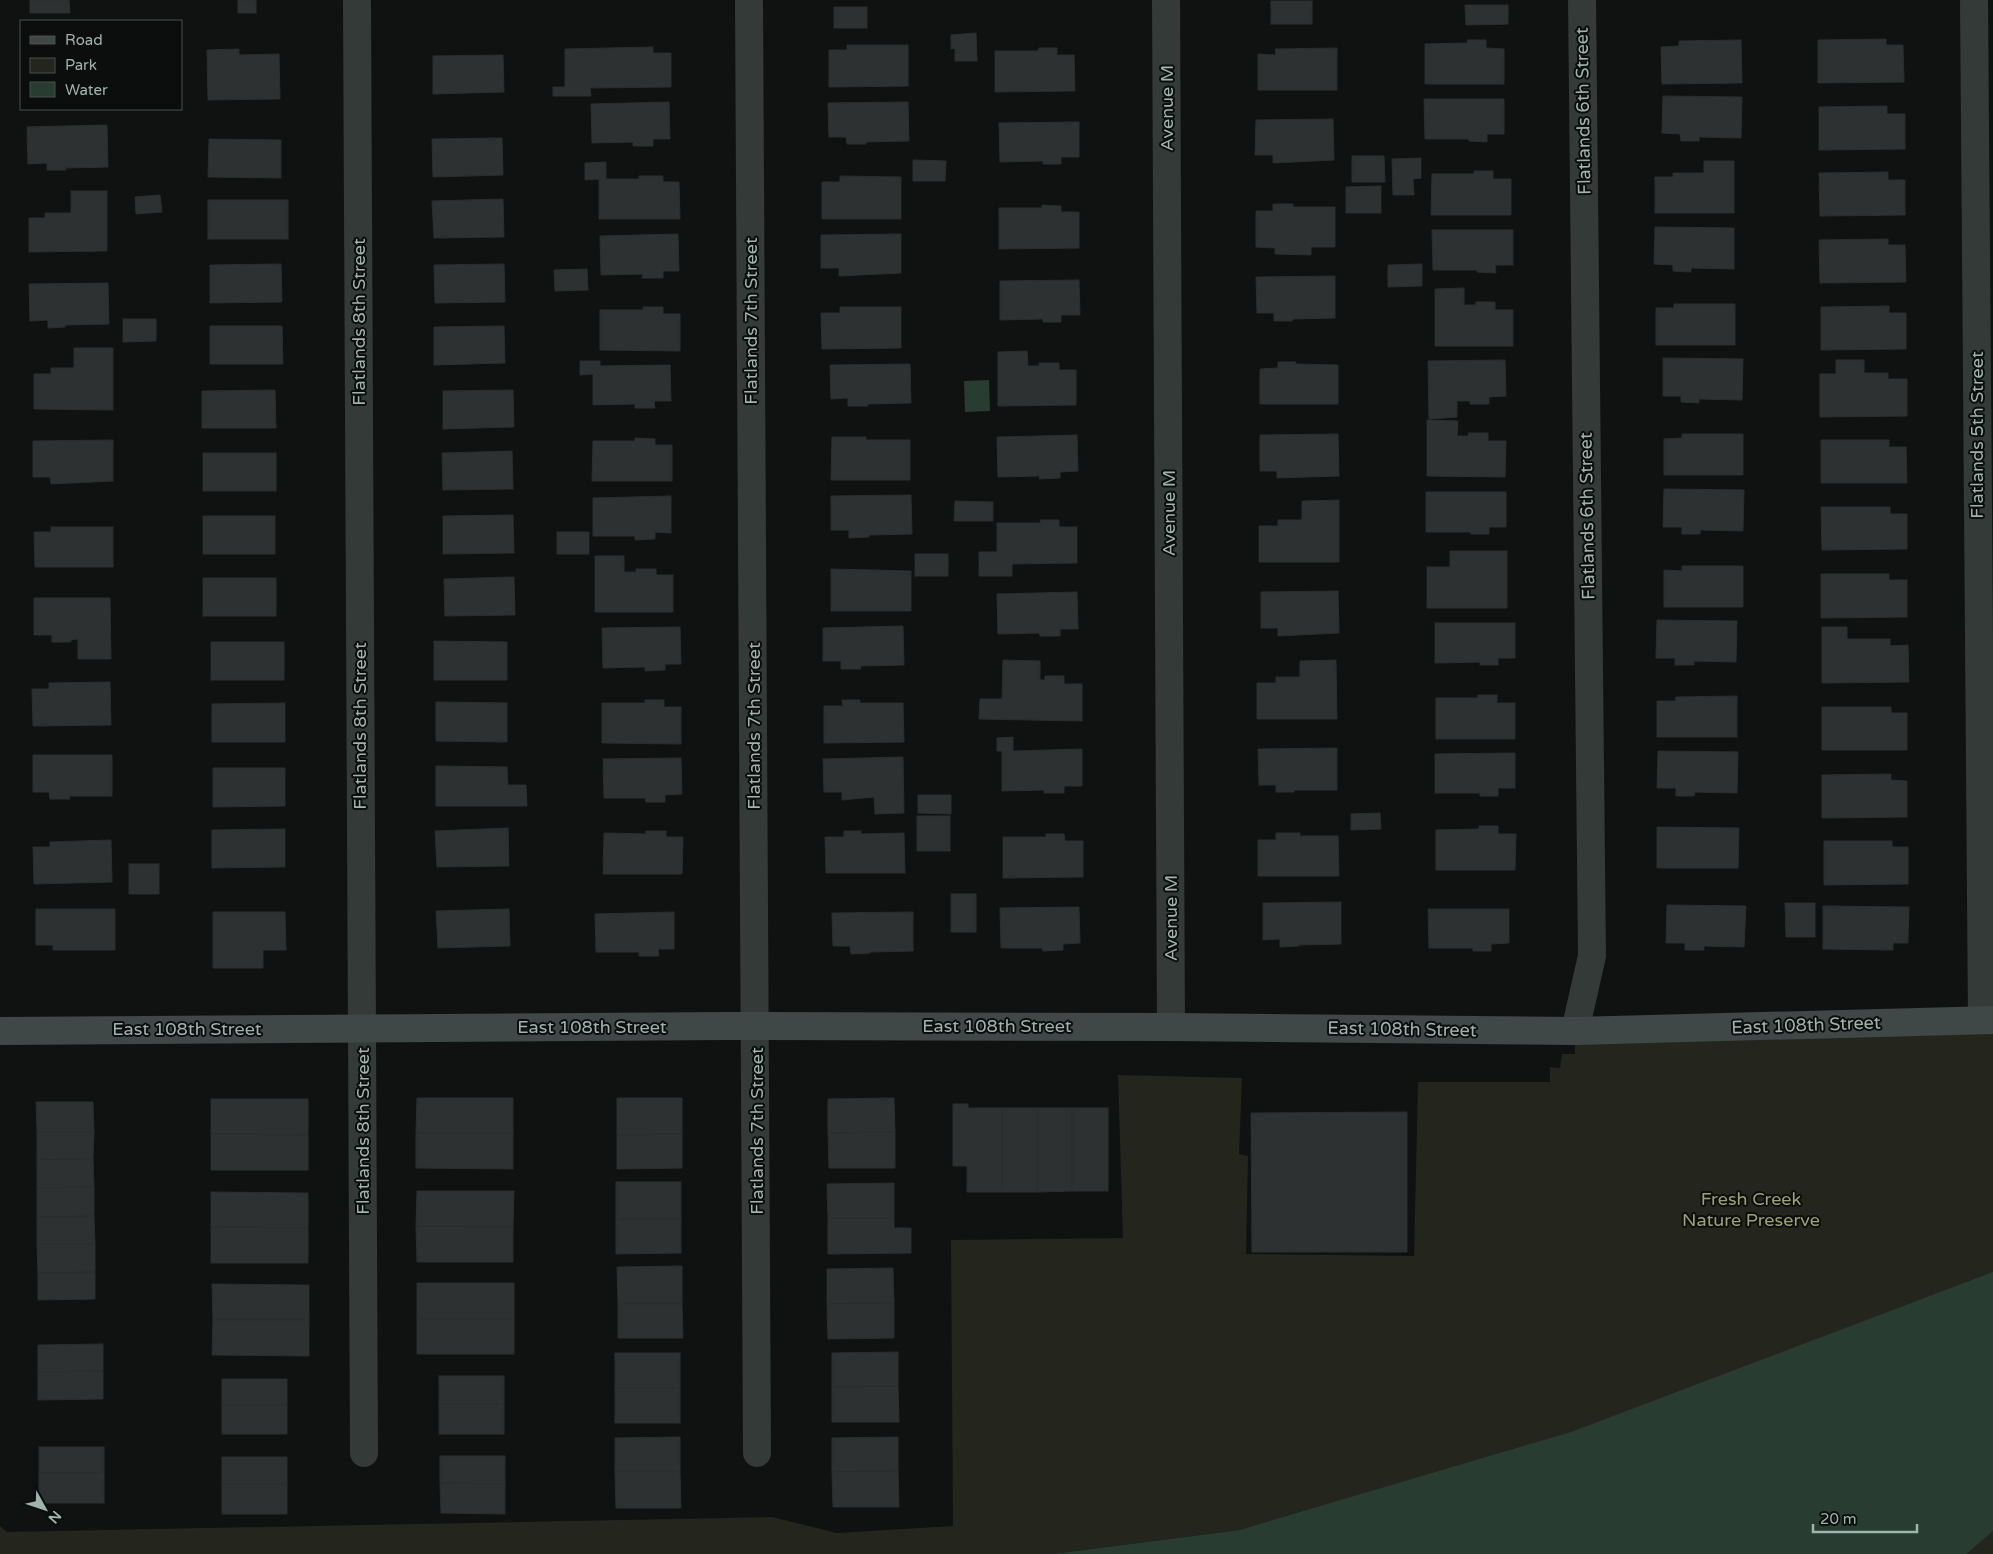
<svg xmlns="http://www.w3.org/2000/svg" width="1993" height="1554" font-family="'Varela Round',sans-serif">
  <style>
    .green { fill: #24251d }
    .water { fill: #293c31 }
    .building { fill: #2d3131; stroke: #2a2e2e }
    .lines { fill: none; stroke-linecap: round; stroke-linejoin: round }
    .street { stroke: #333a38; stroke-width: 28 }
    .secondary { stroke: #3f4846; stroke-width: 28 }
    .labels { text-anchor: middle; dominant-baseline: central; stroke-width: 4; stroke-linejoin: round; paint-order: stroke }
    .street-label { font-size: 18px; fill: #a0b4ae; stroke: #0c0d0d }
    .park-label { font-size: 18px; fill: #9fa176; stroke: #0c0d0d }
  </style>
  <rect width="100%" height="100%" fill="#101212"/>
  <g class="green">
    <path d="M1993 1027V1311L1570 1433 1239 1530 1053 1554H0V1526L7 1532 772 1517 837 1533 953 1526 951 1240 1123 1238 1118 1075 1242 1078 1239 1154 1248 1156 1246 1254 1414 1256 1418 1082H1550V1067L1560 1068 1562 1054H1575V1031Z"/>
    <path d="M1993 1520V1554H1954Z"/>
  </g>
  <g class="water">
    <path d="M989 380 990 411 965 412 964 381Z"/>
    <path d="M1993 1272V1531L1966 1554H1053L1239 1530 1571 1432Z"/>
  </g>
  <g class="building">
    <path d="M30 0H69L70 13H30Z"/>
    <rect x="238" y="0" width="18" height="13"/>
    <rect x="1271" y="1" width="41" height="23"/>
    <path d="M1465 5H1508V24L1466 25Z"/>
    <rect x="834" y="7" width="33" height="21"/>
    <path d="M976 33 977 61H955V48L951 49V35Z"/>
    <path d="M1886 39V45H1903L1904 82 1818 83V40Z"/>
    <path d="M1467 40H1486V48L1504 49V84H1425V44L1468 43Z"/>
    <path d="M1741 40 1742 83 1662 84 1661 47 1679 46V41Z"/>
    <path d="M847 45H908V86L829 87V50H847Z"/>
    <path d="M653 47V53H671V87L590 88 591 96H553V87H565V49Z"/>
    <path d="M1039 48H1057V55H1074L1075 91 995 92V51H1038Z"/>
    <path d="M1337 48V90H1258V54L1276 55 1275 49Z"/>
    <path d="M239 49V55L279 54 280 99 208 100 207 50Z"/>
    <path d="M503 55 504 92 433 94V56Z"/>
    <path d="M1663 96 1742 97 1741 138 1699 137V141H1681L1680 134 1662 133Z"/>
    <path d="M1424 99H1504V134H1487V142L1469 141V139H1425Z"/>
    <path d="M669 102 670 139H653V146H633V142L592 143 591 104Z"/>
    <path d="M908 102 909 141 866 142V144H847L846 137H829L828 103Z"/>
    <path d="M1887 106V114H1905V149L1819 150V107Z"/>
    <path d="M1333 119 1334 160 1273 163V155H1255L1256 120Z"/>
    <path d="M1079 122V157H1061V164H1043V161L1000 162 999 123Z"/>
    <path d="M107 125 108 167 65 168 66 170H47V163L28 164 27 127Z"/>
    <path d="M502 138 503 175 433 177 432 139Z"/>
    <path d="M209 139 281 140V178L208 177Z"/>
    <path d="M1352 156H1384L1385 182H1352Z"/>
    <path d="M1421 158V178L1413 179 1414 195H1393L1392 159Z"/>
    <path d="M913 160 946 161 945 181H913Z"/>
    <path d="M1704 161H1734V213H1655V177H1673V173H1704Z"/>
    <path d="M606 162V179H639V176H663V182H679L680 219H599V179L585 180V163Z"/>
    <path d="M1474 171H1493V179H1511V215H1431L1432 174H1474Z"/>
    <path d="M1888 172V180H1905V215L1820 216 1819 173Z"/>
    <path d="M840 176 901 177V219H822V182H840Z"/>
    <path d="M1381 186V213H1346V187Z"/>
    <path d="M71 191H107V251L29 252V218H45V213H71Z"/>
    <path d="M160 195 162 212 136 214 135 197Z"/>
    <path d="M503 199 504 237 434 238 432 201Z"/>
    <rect x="208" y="200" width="80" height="39"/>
    <path d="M1273 204H1293V207H1335V247H1311V255L1275 254V248L1256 247V211H1273Z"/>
    <path d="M1042 205 1061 206V212H1079V248L999 249V208H1042Z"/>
    <path d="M1655 227 1734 228V269L1691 268V272L1673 271V265L1654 264Z"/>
    <path d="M1432 230H1513V265H1495L1496 273 1477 272V270H1433Z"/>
    <path d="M678 234 679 271H663V278H642L643 274 601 275 600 236Z"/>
    <path d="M901 234V273L839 276V268H821V235Z"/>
    <path d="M1888 239V245H1905L1906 282 1820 283 1819 240Z"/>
    <path d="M281 264 282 302 210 303V265Z"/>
    <path d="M504 264 505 302 435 303 434 265Z"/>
    <path d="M1422 264V286L1388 287V265Z"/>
    <path d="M587 269 588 290 555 291 554 270Z"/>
    <path d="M1335 276V318L1293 319 1292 321H1274V313H1257L1256 277Z"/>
    <path d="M1079 280 1080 315H1061V322H1043V319L1000 320V281Z"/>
    <path d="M108 283 109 324 65 325V327L48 328V320L30 321 29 284Z"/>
    <path d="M1464 288V305H1476V302H1495V310H1513V346H1435V289Z"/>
    <path d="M1674 304H1735V345H1656V308H1674Z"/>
    <path d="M1889 306V313H1906V349L1821 350V307Z"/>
    <path d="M643 307H663V314H680V351L600 350V310H643Z"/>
    <path d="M840 307H901V348L822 349 821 313H840Z"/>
    <path d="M123 319H156V341L123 342Z"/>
    <path d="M210 326H282L283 364H210Z"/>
    <path d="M504 326 505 363 434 365V327Z"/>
    <path d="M74 348H113V410L34 409V374H51V368H74Z"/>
    <path d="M1027 351 1028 366H1039V363H1059V370H1076V405L998 406V352Z"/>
    <path d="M1663 358 1743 359 1742 400 1699 399V403L1681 402V396H1663Z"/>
    <path d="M1505 360 1506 396 1489 397V404H1470V401H1457V417L1429 419 1428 361Z"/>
    <path d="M1836 360H1864V373H1888V379H1907V416L1820 417V374H1836Z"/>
    <path d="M580 361H600V366L670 365 671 401H654L655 408H635V404L593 405V374L580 375Z"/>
    <path d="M1278 362H1296L1295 364 1338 365V404H1260V369L1278 368Z"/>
    <path d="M910 364 911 403 867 404 868 406H848V398L831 399 830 365Z"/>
    <path d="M275 390 276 428H202V391Z"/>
    <path d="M513 390 514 427 443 429V391Z"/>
    <path d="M1427 420 1458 421 1457 436H1469L1468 433H1488V441H1506L1505 477 1427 476Z"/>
    <path d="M1338 434 1339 476 1277 478V471H1260V435Z"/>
    <path d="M1682 434H1743V475H1664V439L1682 438Z"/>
    <path d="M1077 435 1078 471 1060 472V478L1039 479 1040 476 998 477 997 437Z"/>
    <path d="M832 437H866V440H910V480H831Z"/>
    <path d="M635 438 655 439V445H672V481H592L593 441H635Z"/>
    <path d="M113 440V481L51 484 50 477H33V441Z"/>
    <path d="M1821 440H1889V447H1906L1907 483H1821Z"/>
    <path d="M512 451 513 489 443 490 442 453Z"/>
    <rect x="203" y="453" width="73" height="38"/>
    <path d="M1664 489 1744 490 1743 531 1700 530V534H1682V527H1663Z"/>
    <path d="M1426 492H1506V527H1489V534H1471V532H1426Z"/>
    <path d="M911 495 912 534 869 535V537L849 538V530H831V496Z"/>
    <path d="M671 496V533L655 532V539L635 540V536H593V498Z"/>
    <path d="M1339 500V562H1259V526H1278V520H1302V501Z"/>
    <path d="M955 501 993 502V521H954Z"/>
    <path d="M1821 507H1890V514H1907V549L1822 550Z"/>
    <path d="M513 515 514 553 443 554V516Z"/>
    <rect x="203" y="516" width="72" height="38"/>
    <path d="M1040 520H1059V527H1077V563L1012 564V576H979V552H997V523H1041Z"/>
    <path d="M51 527H113V567H35L34 532H51Z"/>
    <rect x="557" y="532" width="32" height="22"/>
    <path d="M1450 551H1507V608H1427V567H1450Z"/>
    <rect x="915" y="554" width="33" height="22"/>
    <path d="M595 556H624V572H636V569H656V575H673V612H595Z"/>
    <path d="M1682 566H1743V607H1664V570L1682 571Z"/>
    <path d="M831 569 911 571V611H831Z"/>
    <path d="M1821 574H1889V580H1907V617L1821 618Z"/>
    <path d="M514 577 515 615 445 616 444 579Z"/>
    <rect x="203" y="578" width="73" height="38"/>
    <path d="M1338 591 1339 633 1278 636V628H1261V592Z"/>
    <path d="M1077 592 1078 629H1060V636H1040L1039 633 998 634 997 594Z"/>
    <path d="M34 598H110L111 659H78V639L71 640V642H52V635H34Z"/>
    <path d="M1657 620 1737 621 1736 662 1694 661V665H1675V658H1656Z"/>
    <path d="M1435 623H1515V658H1498V665H1480V662L1435 663Z"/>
    <path d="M903 626 904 665 860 666 861 669H841V661H823V628Z"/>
    <path d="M680 627 681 664H665V670L645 671V667L603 668 602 628Z"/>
    <path d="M1822 627H1847V639H1890V646L1908 645 1909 682 1822 683Z"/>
    <path d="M434 641 507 642V680H434Z"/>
    <rect x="211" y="642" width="73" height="38"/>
    <path d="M1003 660 1040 661V680H1045V676H1064V684H1082V721L979 719 980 699H1002Z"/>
    <path d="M1336 660 1337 719H1257V683H1276V677H1300V661Z"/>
    <path d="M110 682 111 725 33 726 32 689H49V683Z"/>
    <path d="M1478 695H1497V703H1515V739H1436V698H1478Z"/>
    <path d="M1737 696V737H1657V701H1675L1676 697Z"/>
    <path d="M645 700H664V707H681V744L602 743V703H645Z"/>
    <path d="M842 700H860V703H903L904 742 824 743V706H843Z"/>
    <path d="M436 702 507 703V742L436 741Z"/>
    <path d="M285 703V742H212V704Z"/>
    <path d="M1822 707H1891V713H1907V750H1822Z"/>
    <path d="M1013 737V751L1082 749V786H1064V793H1044V790L1002 791V751H997V738Z"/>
    <path d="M1337 748V790H1295L1294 792H1276V785H1259L1258 749Z"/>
    <path d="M1658 751 1738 752 1737 793 1695 792 1694 796H1676V788H1657Z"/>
    <path d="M1515 753V788H1498V796H1480V793H1435V754Z"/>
    <path d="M33 755H112V796H69L70 799H50L49 792H33Z"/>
    <path d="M903 757 904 813 875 814 874 797 842 800V792H824L823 759Z"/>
    <path d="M681 758 682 794 665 795V802H646L645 798H604L603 759Z"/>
    <path d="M436 766 507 767 508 785H526L527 806H436Z"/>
    <path d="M213 768H285V806L213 807Z"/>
    <path d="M1891 774V780L1907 781V817L1822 818V775Z"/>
    <path d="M918 795H951V814L918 813Z"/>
    <path d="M1380 813 1381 829 1351 830V814Z"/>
    <rect x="917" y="816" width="33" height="35"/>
    <path d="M1479 826H1498V834H1516L1515 870H1436V830L1479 829Z"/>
    <path d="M1657 827 1739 828 1738 868H1657Z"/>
    <path d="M508 828 509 866 437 867 435 831Z"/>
    <path d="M285 829V867L212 868V830Z"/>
    <path d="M646 831H666V837H683L682 874H603L604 833 646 834Z"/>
    <path d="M844 831H861V834L904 833 905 873H826L825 837H844Z"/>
    <path d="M1276 833H1300V836H1338L1339 876H1258V840H1276Z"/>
    <path d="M1046 834H1064L1065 841H1083V877L1003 878V837H1046Z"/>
    <path d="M111 840 112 882 34 884 33 847H50V842Z"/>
    <path d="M1824 841H1892V847H1908V884L1824 885Z"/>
    <rect x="129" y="864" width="30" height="30"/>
    <rect x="951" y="894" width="25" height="38"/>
    <path d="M1341 902V944L1299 945V946L1280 947V939L1263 940V903Z"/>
    <path d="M1785 903H1815V937H1786Z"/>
    <path d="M1667 905 1746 906 1744 947 1704 946V950H1685V943H1666Z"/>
    <path d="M1823 906 1909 907 1908 943H1893V950L1823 949Z"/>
    <path d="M1079 907 1080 943 1063 944V950L1043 951 1042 948H1001L1000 908Z"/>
    <path d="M36 909H115V950H53V945H36Z"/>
    <path d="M509 909 510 946 438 948 436 911Z"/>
    <path d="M1428 909H1509V943L1491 944V951H1473V948H1429Z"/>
    <path d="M213 912H285L286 950H263V968H213Z"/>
    <path d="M674 912V949H658L659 956H639V952H596L595 914Z"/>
    <path d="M913 912V951L870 952V953L851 954 850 946H833L832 913Z"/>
    <path d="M417 1098H513V1133H416Z"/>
    <path d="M617 1098H682V1134L617 1135Z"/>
    <path d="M894 1098 895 1132 828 1133V1099Z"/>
    <path d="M211 1099H308V1135L211 1134Z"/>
    <path d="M36 1102H93L94 1132H37Z"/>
    <path d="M953 1104H968V1108H1002V1192H967V1166H953Z"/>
    <rect x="1002" y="1108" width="35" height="84"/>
    <path d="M1037 1108H1072V1191L1037 1192Z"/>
    <rect x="1072" y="1108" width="36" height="83"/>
    <path d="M1407 1112V1252H1252L1251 1113Z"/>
    <path d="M37 1132H94L93 1159 37 1160Z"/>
    <path d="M895 1132V1168H829L828 1133Z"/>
    <path d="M416 1133H513V1169L416 1168Z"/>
    <path d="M211 1134 308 1135V1170H211Z"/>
    <path d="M682 1134V1168L617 1169V1135Z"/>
    <path d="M93 1159 94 1187 37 1188V1160Z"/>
    <rect x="616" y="1182" width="65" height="37"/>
    <path d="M894 1183V1218H828L827 1184Z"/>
    <path d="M94 1187V1216L37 1217V1188Z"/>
    <path d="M417 1191H514L513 1227 416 1226Z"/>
    <path d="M211 1192 308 1193V1228L211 1227Z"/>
    <path d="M94 1216 95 1244H37V1217Z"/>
    <path d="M828 1218H894V1228H911V1253L828 1254Z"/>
    <path d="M616 1219H681V1253L616 1254Z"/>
    <path d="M416 1226 513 1227V1262H417Z"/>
    <path d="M211 1227 308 1228V1263H211Z"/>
    <path d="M37 1244H95V1272L38 1273Z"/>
    <path d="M682 1266V1304H618L617 1267Z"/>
    <path d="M893 1268 894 1303 827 1304V1269Z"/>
    <path d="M95 1272V1299L38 1300V1273Z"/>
    <rect x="417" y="1283" width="97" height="36"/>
    <path d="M212 1284 309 1285V1320H213Z"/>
    <path d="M894 1303V1338L828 1339 827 1304Z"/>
    <path d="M618 1304H682L683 1338H618Z"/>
    <rect x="417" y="1319" width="97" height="35"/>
    <path d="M213 1320H309V1356L212 1355Z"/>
    <path d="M103 1344V1371L38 1372V1345Z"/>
    <path d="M898 1352V1386L832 1387V1353Z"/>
    <rect x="615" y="1353" width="65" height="35"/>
    <path d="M103 1371V1399L38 1400V1372Z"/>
    <rect x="439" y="1376" width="65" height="28"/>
    <rect x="222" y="1379" width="65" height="26"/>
    <path d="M898 1386 899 1422H832V1387Z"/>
    <rect x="615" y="1388" width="65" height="35"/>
    <rect x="439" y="1404" width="65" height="30"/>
    <rect x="222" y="1405" width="65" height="29"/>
    <path d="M680 1437V1471H615V1438Z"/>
    <path d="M898 1437V1471L832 1472V1438Z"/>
    <rect x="39" y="1447" width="65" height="26"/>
    <path d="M440 1456H505V1484L440 1483Z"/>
    <rect x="222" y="1457" width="65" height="27"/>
    <path d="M615 1471H680L681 1508H616Z"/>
    <path d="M898 1471 899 1507H833L832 1472Z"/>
    <rect x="39" y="1473" width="65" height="30"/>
    <path d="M440 1483 505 1484V1514L441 1513Z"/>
    <rect x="222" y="1484" width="65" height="30"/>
  </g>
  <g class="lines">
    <g class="street">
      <path d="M357 0 364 1453"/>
      <path d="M749 0 757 1453"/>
      <path d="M1166 0 1171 1027"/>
      <path d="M1974 0 1982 1020"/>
      <path d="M1575 1031 1592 956 1582 0"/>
    </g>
    <path class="secondary" d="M0 1031 726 1026 1171 1027 1575 1031 1993 1020"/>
  </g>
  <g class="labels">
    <g class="street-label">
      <text transform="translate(1167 108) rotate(-90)">Avenue M</text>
      <text transform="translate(1583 111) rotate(-91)">Flatlands 6th Street</text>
      <text transform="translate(751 321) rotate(-90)">Flatlands 7th Street</text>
      <text transform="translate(359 322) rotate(-90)">Flatlands 8th Street</text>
      <text transform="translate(1977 435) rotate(-90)">Flatlands 5th Street</text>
      <text transform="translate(1169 513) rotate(-90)">Avenue M</text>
      <text transform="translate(1587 516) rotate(-91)">Flatlands 6th Street</text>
      <text transform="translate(360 726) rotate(-90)">Flatlands 8th Street</text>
      <text transform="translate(754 726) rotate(-90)">Flatlands 7th Street</text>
      <text transform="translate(1171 918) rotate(-90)">Avenue M</text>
      <text transform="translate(1806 1025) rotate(-2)">East 108th Street</text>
      <text x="997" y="1026">East 108th Street</text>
      <text x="592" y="1027">East 108th Street</text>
      <text x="187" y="1029">East 108th Street</text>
      <text transform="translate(1402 1029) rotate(1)">East 108th Street</text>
      <text transform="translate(363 1131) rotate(-90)">Flatlands 8th Street</text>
      <text transform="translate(757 1131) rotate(-90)">Flatlands 7th Street</text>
    </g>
    <g class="park-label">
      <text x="1751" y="1199">Fresh Creek<tspan x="1751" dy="21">Nature Preserve</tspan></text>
    </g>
  </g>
  <rect x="20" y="20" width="162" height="90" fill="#0c0d0d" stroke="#47504d"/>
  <rect x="30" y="36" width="25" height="8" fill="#3f4846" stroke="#47504d"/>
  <text x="65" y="45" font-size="15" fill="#a0b4ae">Road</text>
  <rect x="30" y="58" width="25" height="15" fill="#24251d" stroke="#47504d"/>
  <text x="65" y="70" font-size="15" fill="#a0b4ae">Park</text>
  <rect x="30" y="82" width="25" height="15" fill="#293c31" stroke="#47504d"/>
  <text x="65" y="95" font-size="15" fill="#a0b4ae">Water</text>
  <g transform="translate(45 1509) rotate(130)" stroke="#0c0d0d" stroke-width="4" paint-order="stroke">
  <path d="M0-4L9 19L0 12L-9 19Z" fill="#a0b4ae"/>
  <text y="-8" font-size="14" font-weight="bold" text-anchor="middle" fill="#a0b4ae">N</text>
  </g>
  <path d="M1813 1524v8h104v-8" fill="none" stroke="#a0b4ae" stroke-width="2.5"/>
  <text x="1820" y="1524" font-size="15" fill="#a0b4ae" stroke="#0c0d0d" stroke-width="4" paint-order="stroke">20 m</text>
</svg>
